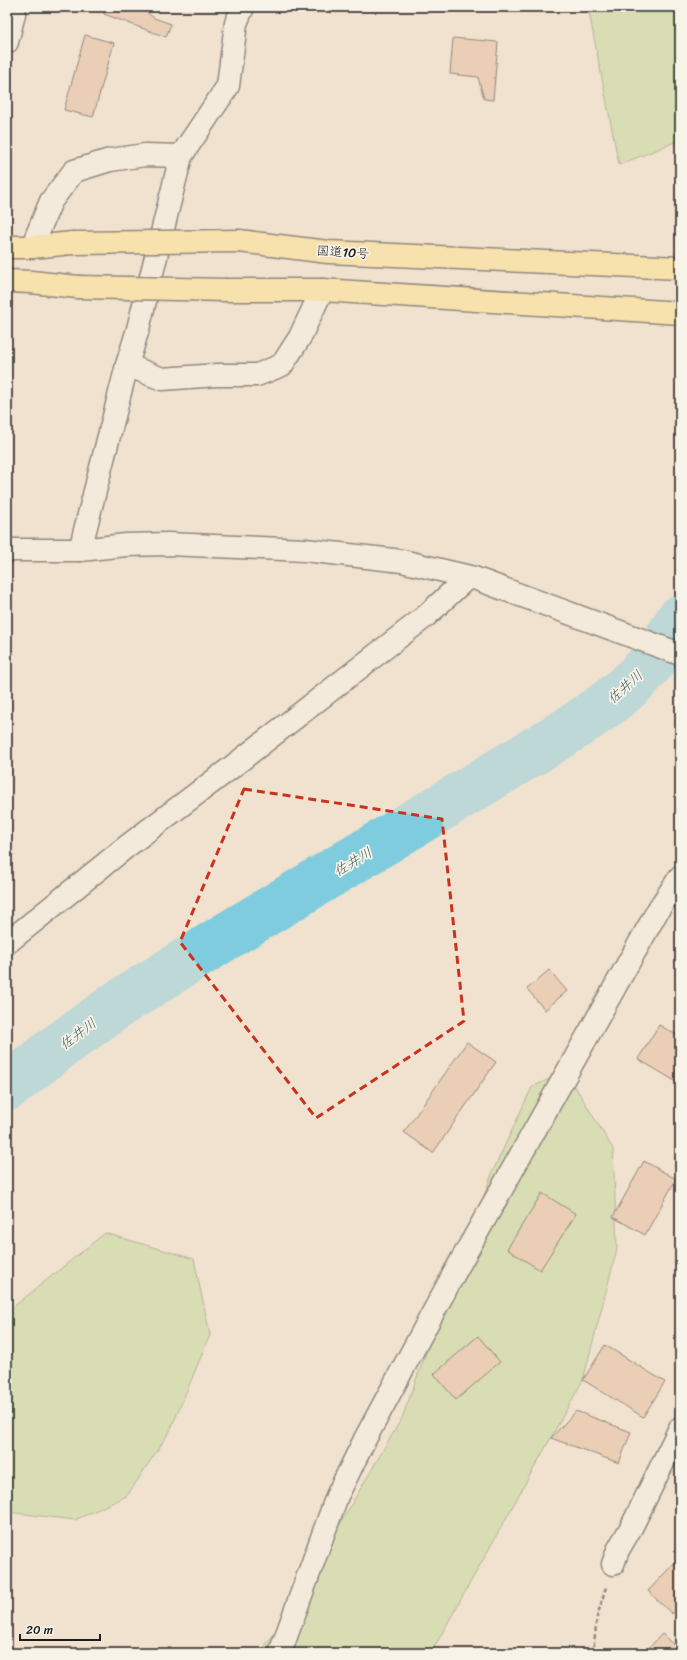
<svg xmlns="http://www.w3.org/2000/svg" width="687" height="1660" font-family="Sriracha,'Klee One',sans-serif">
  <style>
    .green { fill: #bad890; stroke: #6b7a56 }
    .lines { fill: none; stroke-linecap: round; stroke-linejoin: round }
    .river { stroke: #7eccdd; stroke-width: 48 }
    .building { fill: #e3b794; stroke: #1c1c1c }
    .minor-casing { stroke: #1c1c1c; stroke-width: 25 }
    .highway-casing { stroke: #1c1c1c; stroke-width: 25 }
    .path { stroke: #1c1c1c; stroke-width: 2.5; stroke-dasharray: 4 3; stroke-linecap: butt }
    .minor { stroke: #f7f3e8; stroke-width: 22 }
    .highway { stroke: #ffdf80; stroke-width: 22 }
    .highway-bridge-casing { stroke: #1c1c1c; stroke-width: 25; stroke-linecap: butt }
    .highway-bridge { stroke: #ffdf80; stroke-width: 22 }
    .marked { fill: none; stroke: #c8321e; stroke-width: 3; stroke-dasharray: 8 5; stroke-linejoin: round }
    .labels { text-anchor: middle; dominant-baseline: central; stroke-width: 3.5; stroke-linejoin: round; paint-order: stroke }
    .street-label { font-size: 13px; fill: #1c1c1c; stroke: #f7f3e8 }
    .water-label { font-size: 14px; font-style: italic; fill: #3e5a60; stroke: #f7f3e8 }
  </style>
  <rect width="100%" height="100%" fill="#f1e1cf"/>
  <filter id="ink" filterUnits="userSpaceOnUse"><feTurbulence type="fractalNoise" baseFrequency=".025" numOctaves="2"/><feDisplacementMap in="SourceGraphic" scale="8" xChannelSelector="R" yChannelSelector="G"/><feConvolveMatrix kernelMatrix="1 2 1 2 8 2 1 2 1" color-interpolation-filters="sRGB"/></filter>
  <g filter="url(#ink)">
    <g class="green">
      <path d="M588 7H680V140L619 165Z"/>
      <path d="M556 1076 576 1088 613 1149 617 1249 583 1380 431 1653H260L283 1621 402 1418 493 1171 532 1087Z"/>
      <path d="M105 1233 194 1259 210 1335 170 1431 127 1496 75 1520 7 1512V1312Z"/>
    </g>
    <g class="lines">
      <path class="river" d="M7 1087 57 1048 117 1005 222 939 566 732C593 714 621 696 643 672 658 656 669 637 680 619"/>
    </g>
    <g class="building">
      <path d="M104 7H140L154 18 171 24 166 37 104 14Z"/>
      <path d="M85 35 114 43 93 117 64 110Z"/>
      <path d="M453 38 498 42 493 100 484 99 478 77 450 74Z"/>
      <path d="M549 970 567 991 545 1010 527 989Z"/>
      <path d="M659 1025 680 1037V1084L638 1059Z"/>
      <path d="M467 1042 496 1062 433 1153 404 1132Z"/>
      <path d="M644 1161 676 1179 645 1235 613 1217Z"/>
      <path d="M542 1193 576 1214 540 1270 507 1249Z"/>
      <path d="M478 1336 500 1362 456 1400 434 1374Z"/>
      <path d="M605 1345 665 1382 643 1417 583 1380Z"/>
      <path d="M576 1411 631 1432 619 1463 551 1438Z"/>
      <path d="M680 1557V1606L672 1614 648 1591Z"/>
      <path d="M662 1634 680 1651V1653H644Z"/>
    </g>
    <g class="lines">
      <g class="minor-casing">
        <g id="minor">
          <path d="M7 42 14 14V7"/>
          <path d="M32 247 51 201 74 171 110 160 145 155 181 156"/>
          <path d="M127 365 162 379 217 375H257L282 365 300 337 322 290"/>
          <path d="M7 550H80L126 545 168 544 305 550 402 561 474 578 680 654"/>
          <path d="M80 550 127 365 138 329 181 156 228 86 236 23 243 7"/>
          <path d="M7 943 126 847 228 770 426 616 468 577"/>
          <path d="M613 1564 618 1550 632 1526 680 1428"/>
          <path d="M280 1653 337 1496 365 1439 456 1270 541 1119 658 910 680 877"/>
        </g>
      </g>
      <g class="highway-casing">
        <g id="highway">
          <path d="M239 241 328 252 680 268"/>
          <path d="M7 247H32L73 243"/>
          <path d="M7 281 31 282 78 287"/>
          <path d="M227 290H322L680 313"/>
        </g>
      </g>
      <path class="path" d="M593 1653 597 1617 606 1587"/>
      <use href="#minor" class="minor"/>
      <use href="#highway" class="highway"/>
      <g class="highway-bridge-casing">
        <g id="highway-bridge">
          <path d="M73 243 239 241"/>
          <path d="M78 287 227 290"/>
        </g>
      </g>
      <use href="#highway-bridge" class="highway-bridge"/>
    </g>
  </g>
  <path d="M0 0H687V1660H0ZM244 789 442 819 464 1021 316 1118 180 942Z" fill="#f1e1cf" fill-opacity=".55" fill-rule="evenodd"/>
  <path class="marked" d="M244 789 442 819 464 1021 316 1118 180 942Z"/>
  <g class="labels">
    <g class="street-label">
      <text transform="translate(343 252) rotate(4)">国道10号</text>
    </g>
    <g class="water-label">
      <text transform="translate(625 687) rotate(-42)">佐井川</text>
      <text transform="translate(353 862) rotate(-31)">佐井川</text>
      <text transform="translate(78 1034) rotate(-37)">佐井川</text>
    </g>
  </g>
  <rect width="687" height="1660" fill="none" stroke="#f7f3e8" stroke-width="24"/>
  <rect x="12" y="12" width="663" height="1636" fill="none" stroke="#1c1c1c" stroke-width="1.5" filter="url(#ink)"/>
  <path d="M20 1634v6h80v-6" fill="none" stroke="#1c1c1c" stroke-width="2"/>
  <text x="26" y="1634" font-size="12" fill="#1c1c1c" stroke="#f7f3e8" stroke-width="3" paint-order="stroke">20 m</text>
</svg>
